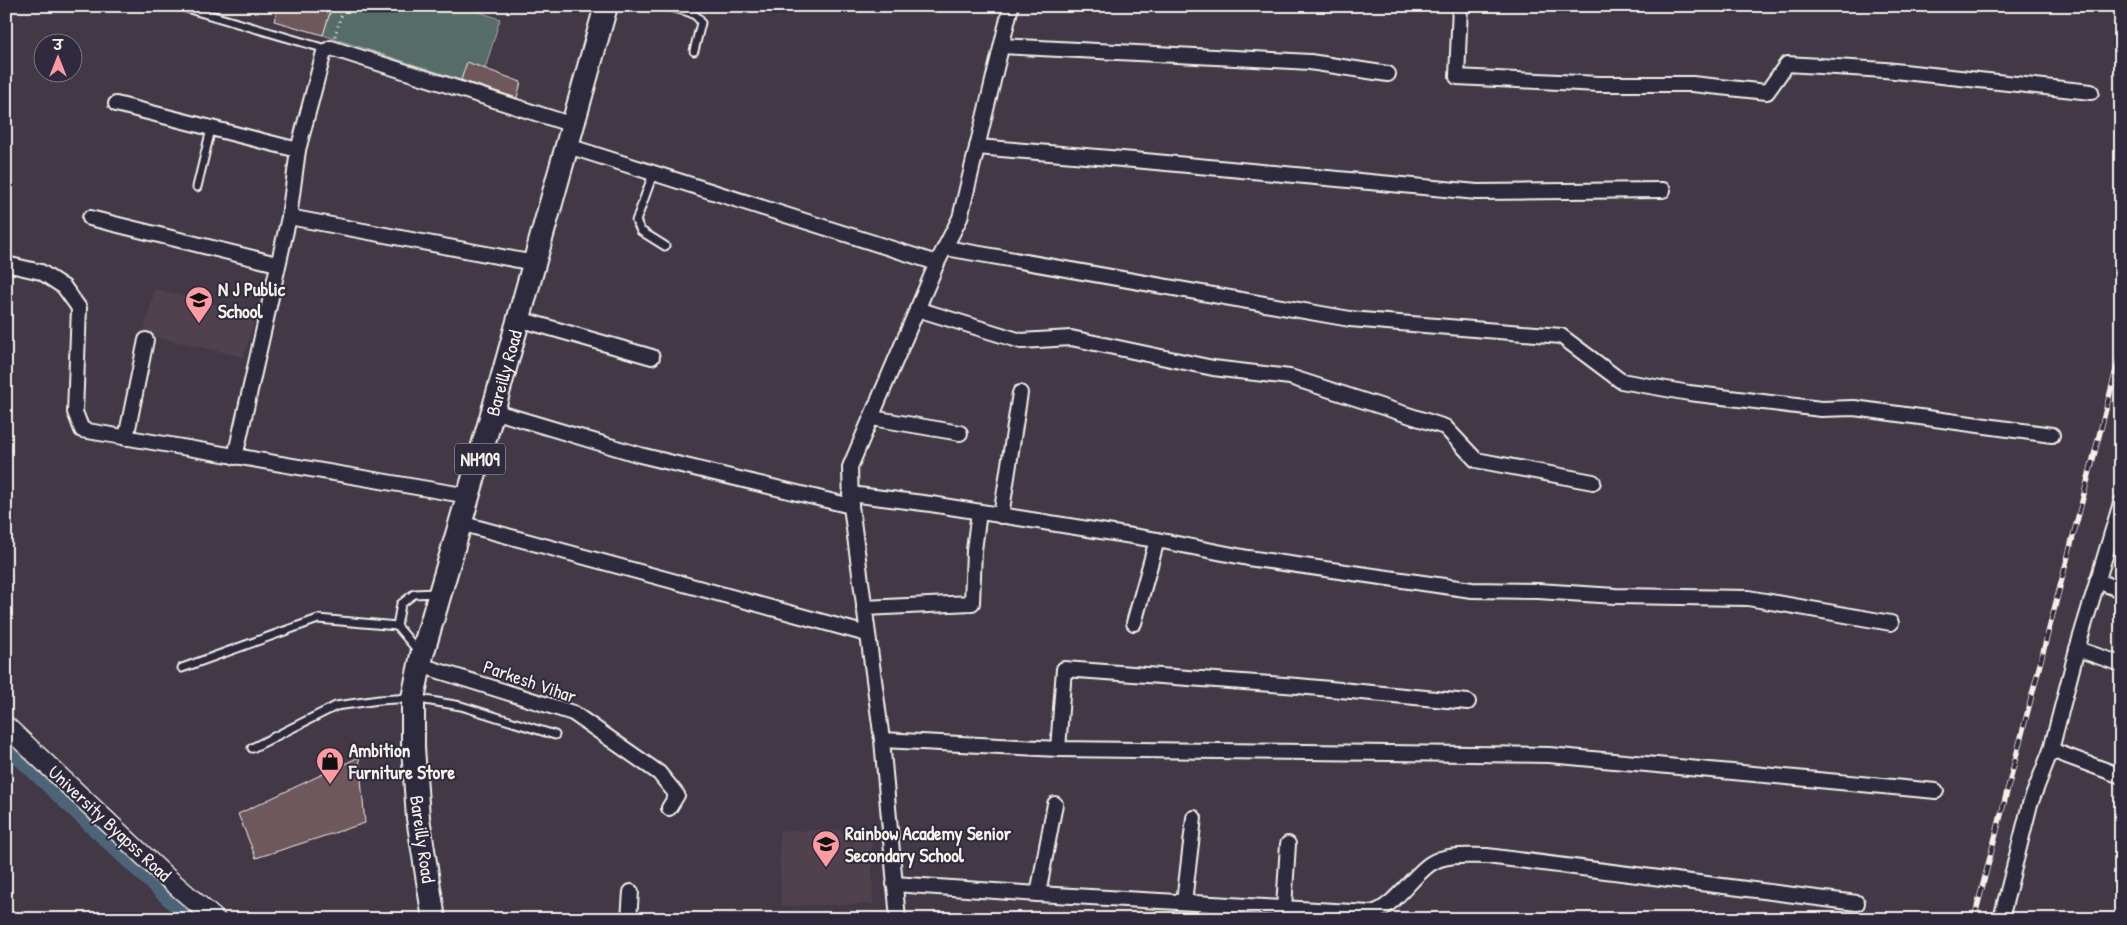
<svg xmlns="http://www.w3.org/2000/svg" width="2127" height="925" font-family="'Patrick Hand','Playpen Sans Deva',sans-serif">
  <style>
    .built { fill: #4f424d }
    .green { fill: #566c67; stroke: #a5aea8 }
    .lines { fill: none; stroke-linecap: round; stroke-linejoin: round }
    .canal { stroke: #4d6378; stroke-width: 19 }
    .building { fill: #6e585c; stroke: #f4f1e8 }
    .service-casing { stroke: #f4f1e8; stroke-width: 11 }
    .minor-casing { stroke: #f4f1e8; stroke-width: 18 }
    .secondary-casing { stroke: #f4f1e8; stroke-width: 22 }
    .trunk-casing { stroke: #f4f1e8; stroke-width: 26 }
    .path { stroke: #f4f1e8; stroke-width: 3; stroke-dasharray: 1 4; stroke-linecap: butt }
    .service { stroke: #2f2a3d; stroke-width: 7 }
    .minor { stroke: #2f2a3d; stroke-width: 14 }
    .secondary { stroke: #2f2a3d; stroke-width: 19 }
    .trunk { stroke: #2f2a3d; stroke-width: 22 }
    .rail-casing { stroke: #f4f1e8; stroke-width: 5.5 }
    .rail { stroke: #2f2a3d; stroke-width: 4; stroke-dasharray: 11; stroke-linecap: butt }
    .labels { text-anchor: middle; dominant-baseline: central; stroke-width: 4; stroke-linejoin: round; paint-order: stroke }
    .shield { fill: #2f2a3d; stroke: #b9b5b5; stroke-width: 1 }
    .shield-label { font-size: 18px; font-weight: bold; fill: #f4f1e8 }
    .poi-label { font-size: 19px; font-weight: bold; fill: #f4f1e8; stroke: #2f2a3d; text-anchor: start }
    .street-label { font-size: 19px; fill: #f4f1e8; stroke: #2f2a3d }
  </style>
  <rect width="100%" height="100%" fill="#423846"/>
  <filter id="ink" filterUnits="userSpaceOnUse"><feTurbulence type="fractalNoise" baseFrequency=".02" numOctaves="2"/><feDisplacementMap in="SourceGraphic" scale="10" xChannelSelector="R" yChannelSelector="G"/><feConvolveMatrix kernelMatrix="1 2 1 2 8 2 1 2 1" color-interpolation-filters="sRGB"/></filter>
  <g filter="url(#ink)">
    <g class="built">
      <path d="M155 289 256 314 244 357 143 334Z"/>
      <path d="M871 829 873 904 781 906 779 831Z"/>
    </g>
    <path class="green" d="M332 6H462L500 19 485 69 467 63 461 80 323 35Z"/>
    <g class="lines">
      <path class="canal" d="M6 743 193 919"/>
    </g>
    <g class="building">
      <path d="M278 6H332L323 35 274 21Z"/>
      <path d="M467 62 521 82 517 98 461 80Z"/>
      <path d="M359 757 365 823 256 858 238 814Z"/>
    </g>
    <g class="lines">
      <g class="service-casing">
        <g id="service">
          <path d="M179 6 326 49"/>
          <path d="M668 6C679 10 697 11 701 23L694 51"/>
          <path d="M653 174 636 221 641 231 665 246"/>
          <path d="M197 187 211 129"/>
          <path d="M418 651 397 626 401 604 414 594 436 593"/>
          <path d="M182 668 318 619 397 626"/>
          <path d="M252 748 336 706 379 700 413 698 461 706 555 735"/>
        </g>
      </g>
      <g class="minor-casing">
        <g id="minor">
          <path d="M1460 6 1457 77 1599 84H1692L1767 92 1787 64 1885 70 2091 92"/>
          <path d="M1002 46 1310 62 1388 74"/>
          <path d="M116 104 298 150"/>
          <path d="M568 146 937 263"/>
          <path d="M977 147 1134 160 1477 192 1663 190"/>
          <path d="M289 217 534 263"/>
          <path d="M90 218 277 264"/>
          <path d="M946 248 1350 319 1561 336 1621 381 1689 393 1821 409 1854 408 2052 435"/>
          <path d="M6 264 41 272 64 287 79 308 75 412 82 430 469 496"/>
          <path d="M917 309 1021 341 1071 338 1213 368 1290 377 1445 427 1476 460 1593 482"/>
          <path d="M519 319 652 357"/>
          <path d="M493 411 640 455 851 506"/>
          <path d="M872 418 960 433"/>
          <path d="M126 438 146 340"/>
          <path d="M235 457 289 217 298 150 324 52 331 48 573 125"/>
          <path d="M850 494 931 504 1157 540 1248 558 1472 590 1538 591 1615 596 1748 598 1891 623"/>
          <path d="M1001 516 1020 393"/>
          <path d="M460 523 867 634"/>
          <path d="M2097 581 2121 590"/>
          <path d="M864 608 972 603 974 550 979 512"/>
          <path d="M1134 623 1157 540"/>
          <path d="M2077 649 2121 664"/>
          <path d="M420 665 573 713 659 773 677 795 669 808"/>
          <path d="M882 740 1058 749 1549 755 1936 791"/>
          <path d="M1058 749 1064 669 1298 686 1468 702"/>
          <path d="M2051 750 2121 776"/>
          <path d="M894 884 1038 894 1370 913C1391 911 1412 876 1430 864 1446 853 1469 856 1487 856L1857 903"/>
          <path d="M1038 894 1055 804"/>
          <path d="M1184 902 1194 818"/>
          <path d="M1284 908 1288 844"/>
          <path d="M629 919 631 892"/>
          <path d="M898 919 882 740 851 506 850 467 937 263 960 218 1011 6"/>
          <path d="M2001 919 2030 804 2051 750 2077 649 2121 503"/>
        </g>
      </g>
      <g class="secondary-casing">
        <path id="secondary" d="M6 726 164 875 215 919"/>
      </g>
      <g class="trunk-casing">
        <g id="trunk">
          <path id="s1" d="M434 919 418 818 413 747V698L422 655 493 411 606 6"/>
        </g>
      </g>
      <path class="path" d="M335 36 344 6"/>
      <use href="#service" class="service"/>
      <use href="#minor" class="minor"/>
      <use href="#secondary" class="secondary"/>
      <use href="#trunk" class="trunk"/>
      <g class="rail-casing">
        <path id="rail" d="M1974 919 2121 351"/>
      </g>
      <use href="#rail" class="rail"/>
    </g>
  </g>
  <defs>
    <g id="school-pin" transform="scale(1.4375)"><path d="M0 17L-7.5 6A9.5 9.5 0 1 1 7.5 6Z" fill="#ff9aa2" stroke="#2f2a3d"/><path d="M0-5L7-2L0 1L-7-2ZM-4 1L0 2.5L4 1V4Q0 6-4 4Z" fill="#111"/></g>
    <g id="shop-pin" transform="scale(1.4375)"><path d="M0 17L-7.5 6A9.5 9.5 0 1 1 7.5 6Z" fill="#ff9aa2" stroke="#2f2a3d"/><path d="M-5-2.5h2.3a2.7 3.5 0 0 1 5.4 0H5L5.5 6h-11ZM-1.5-2.5h3a1.5 2.3 0 0 0-3 0Z" fill="#111"/></g>
  </defs>
  <g fill-rule="evenodd">
    <use href="#school-pin" x="199" y="300"/>
    <use href="#shop-pin" x="330" y="761"/>
    <use href="#school-pin" x="826" y="844"/>
  </g>
  <g class="labels">
    <rect class="shield" x="455" y="443.5" width="50" height="31" rx="4"/>
    <g class="shield-label">
      <text x="480" y="459">NH109</text>
    </g>
    <g class="poi-label">
      <text x="218" y="289">N J Public<tspan x="218" dy="22">School</tspan></text>
      <text x="349" y="750">Ambition<tspan x="349" dy="22">Furniture Store</tspan></text>
      <text x="845" y="833">Rainbow Academy Senior<tspan x="845" dy="22">Secondary School</tspan></text>
    </g>
    <g class="street-label">
      <text stroke="none"><textPath href="#s1" startOffset="560">Bareilly Road</textPath></text>
      <text transform="translate(530 681) rotate(19)">Parkesh Vihar</text>
      <text transform="translate(110 823) rotate(43)">University Byapss Road</text>
      <text transform="translate(423 839) rotate(82)">Bareilly Road</text>
    </g>
  </g>
  <rect width="2127" height="925" fill="none" stroke="#2f2a3d" stroke-width="25"/>
  <rect x="12" y="12" width="2102" height="900" fill="none" stroke="#f4f1e8" stroke-width="2" filter="url(#ink)"/>
  <g transform="translate(58 58)"><circle r="24" fill="#2f2a3d" stroke="#7e7a81"/>
  <path d="M0-4L9 19L0 12L-9 19Z" fill="#ff9aa2"/>
  <text y="-8" font-size="14" font-weight="bold" text-anchor="middle" fill="#f4f1e8">उ</text>
  </g>
</svg>
